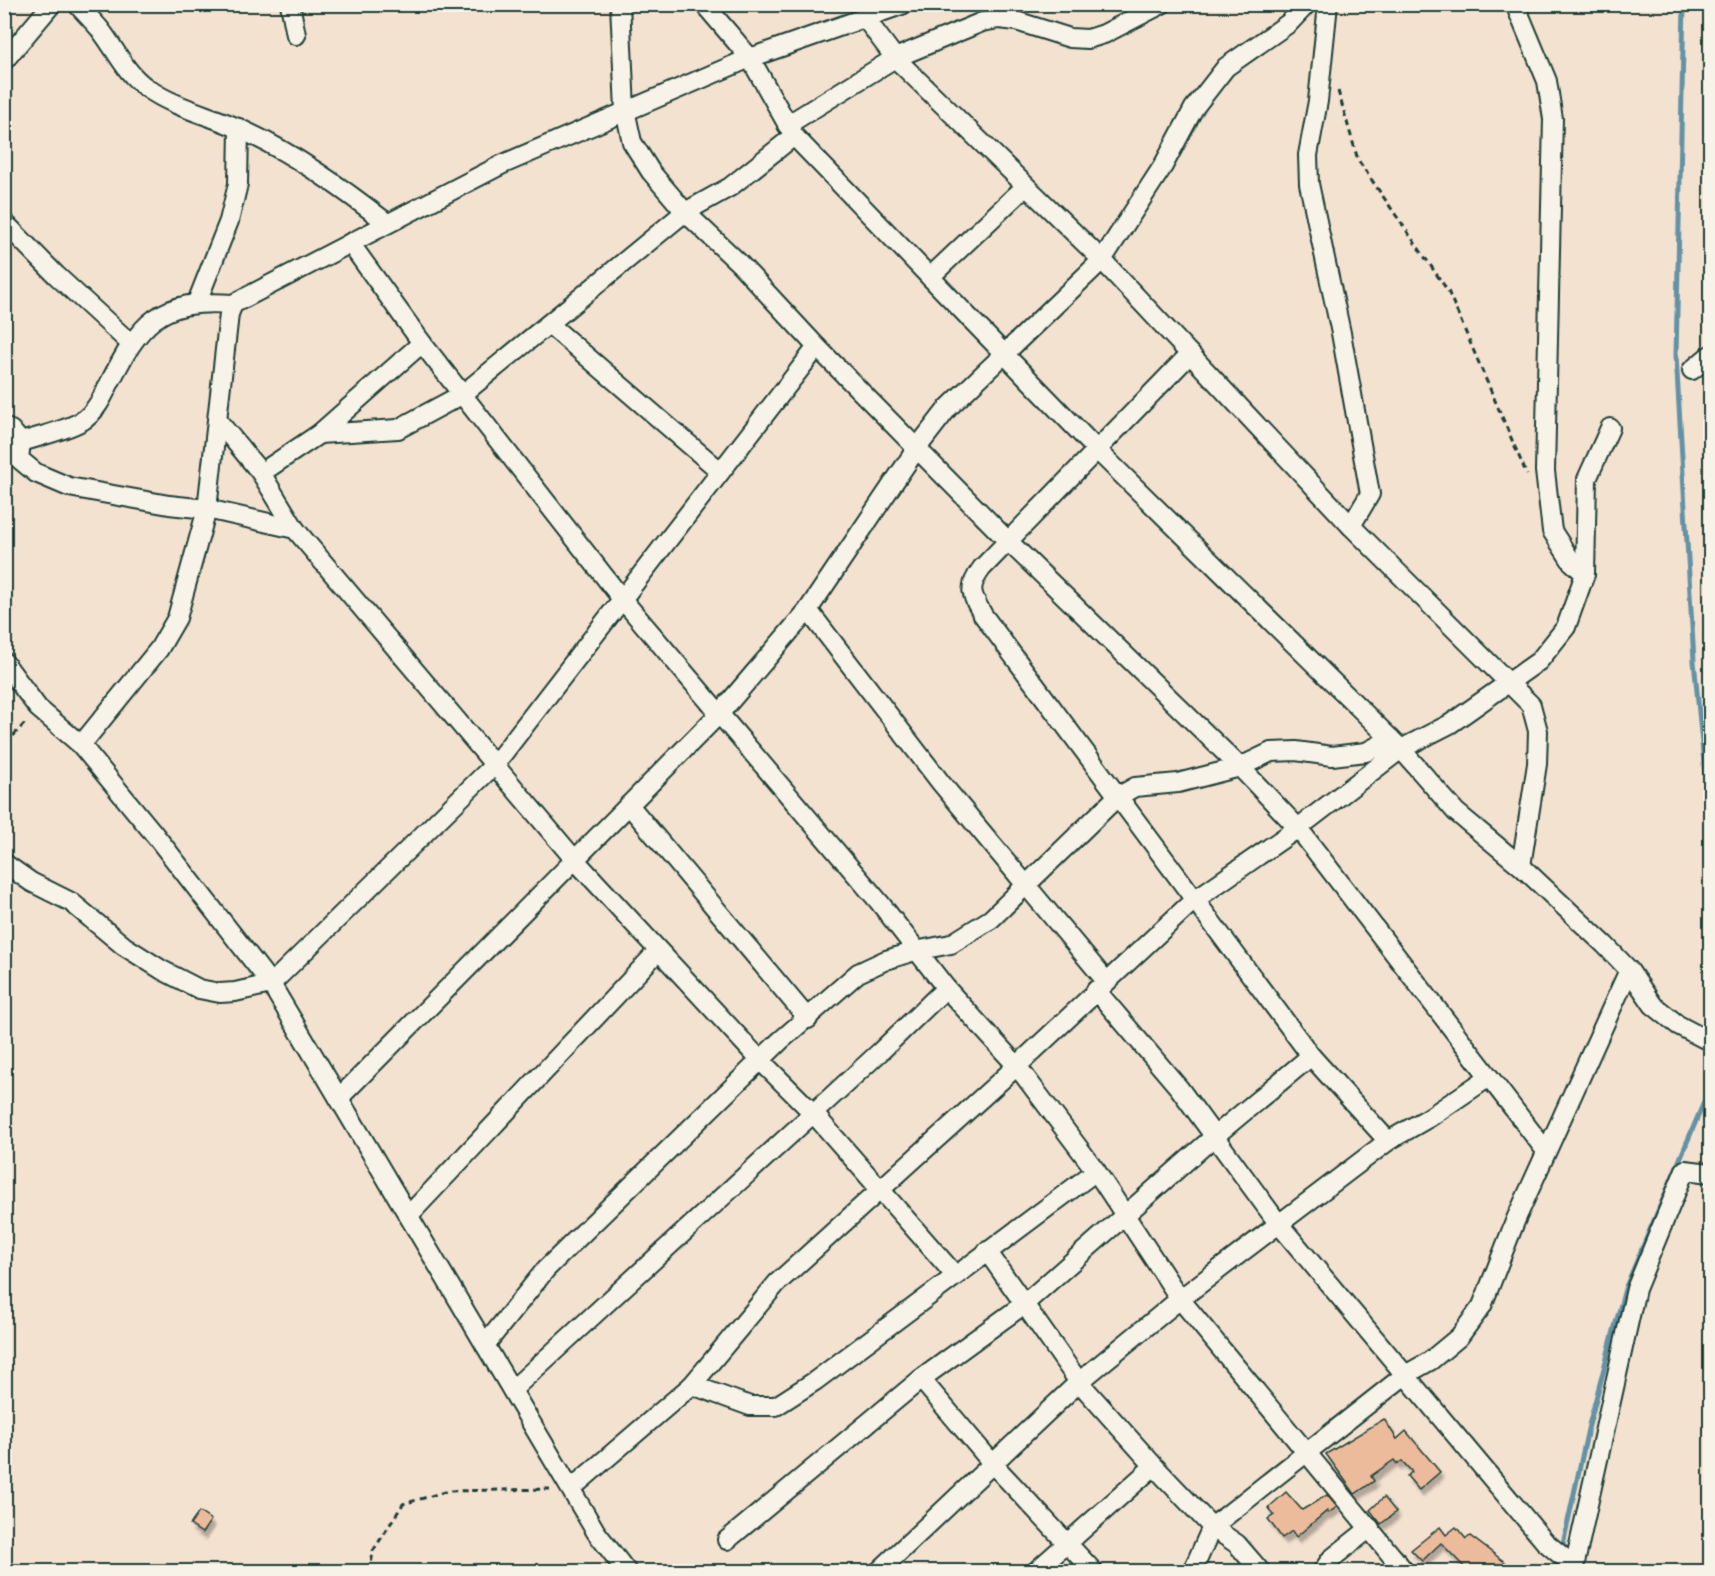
<svg xmlns="http://www.w3.org/2000/svg" width="1715" height="1576" font-family="'Gochi Hand',sans-serif">
  <style>
    .lines { fill: none; stroke-linecap: round; stroke-linejoin: round }
    .stream { stroke: #6392a5; stroke-width: 5 }
    .building { fill: #ecbb9c; stroke: #1f3d34; stroke-width: 1.5; filter: url(#shadow) }
    .street-casing { stroke: #1f3d34; stroke-width: 22 }
    .path { stroke: #1f3d34; stroke-width: 3; stroke-dasharray: 6 4.5; stroke-linecap: butt }
    .street { stroke: #f7f3e8; stroke-width: 18 }
  </style>
  <defs>
    <filter id="shadow"><feDropShadow dx="3.5" dy="6" stdDeviation="1.5" flood-color="#0004"/></filter>
  </defs>
  <rect width="100%" height="100%" fill="#f4e2d1"/>
  <filter id="ink" filterUnits="userSpaceOnUse"><feTurbulence type="fractalNoise" baseFrequency=".0167" numOctaves="2"/><feDisplacementMap in="SourceGraphic" scale="12" xChannelSelector="R" yChannelSelector="G"/><feConvolveMatrix kernelMatrix="1 2 1 2 8 2 1 2 1" color-interpolation-filters="sRGB"/></filter>
  <g filter="url(#ink)">
    <g class="lines">
      <g class="stream">
        <path d="M1684 4 1676 355 1694 661 1710 825"/>
        <path d="M1562 1549 1588 1429 1625 1289 1704 1102 1710 1073"/>
      </g>
    </g>
    <g class="building">
      <path d="M1384 1419 1397 1439 1406 1431 1440 1472 1419 1490 1407 1476 1412 1472 1402 1461 1397 1464 1394 1460 1371 1476 1374 1481 1355 1494 1326 1454Z"/>
      <path d="M1286 1492 1302 1510 1327 1495 1337 1507 1328 1513 1327 1511 1296 1537 1292 1531 1282 1538 1268 1519 1274 1515 1268 1508Z"/>
      <path d="M1384 1497 1396 1512 1381 1524 1370 1510Z"/>
      <path d="M199 1512 211 1520 202 1533 190 1525Z"/>
      <path d="M1440 1527 1446 1535 1456 1527 1466 1539 1470 1536 1518 1572H1469L1441 1543 1422 1561 1411 1550Z"/>
    </g>
    <g class="lines">
      <g class="street-casing">
        <g id="street">
          <path d="M77 4C84 12 92 20 99 28 116 49 125 73 147 88 175 108 210 115 240 129 293 153 341 187 387 223"/>
          <path d="M290 4 296 35"/>
          <path d="M620 4 625 110 632 142 651 172 685 212 739 263 817 347 1008 541 1240 767 1298 828 1546 1151"/>
          <path d="M704 4 750 58 794 136 930 277 1097 450 1401 749 1456 812 1521 866 1605 945 1629 970 1653 1005 1678 1025 1703 1038"/>
          <path d="M1328 4 1318 101 1308 155 1309 184 1341 333 1370 494 1351 526"/>
          <path d="M1515 4 1547 81 1553 119 1545 471 1552 531 1572 562 1585 574"/>
          <path d="M865 18 895 58 1102 260 1351 526 1531 705 1538 731 1537 764 1521 866"/>
          <path d="M4 61 52 4"/>
          <path d="M787 125 895 58 982 22 999 19 1016 21 1070 38 1088 39 1104 34 1162 4"/>
          <path d="M4 222 56 275 130 343"/>
          <path d="M350 243 422 343 622 599 880 903 946 988 1017 1066 1096 1171 1180 1299 1405 1572"/>
          <path d="M930 277 1025 187"/>
          <path d="M197 302 229 221 238 184 239 128"/>
          <path d="M549 324 720 471"/>
          <path d="M1190 354 982 568C967 588 971 594 983 615L1311 1056 1388 1141"/>
          <path d="M1692 370 1710 355"/>
          <path d="M218 421 261 473 319 434 422 343"/>
          <path d="M4 427 11 430 21 442 19 459 36 473 69 487 169 505 207 509 295 529 575 860 760 1060 814 1114 955 1275"/>
          <path d="M319 434 398 429 463 394 685 212 730 187 794 136"/>
          <path d="M21 442C40 436 64 431 82 421 95 413 103 397 109 384 140 323 159 298 233 304"/>
          <path d="M261 473 295 529"/>
          <path d="M808 610 941 783 1106 981"/>
          <path d="M4 662 38 708 81 745 155 835 271 984 596 1532 627 1572"/>
          <path d="M81 745 159 649 177 618 207 509 229 314 233 304 501 165 750 58 904 4"/>
          <path d="M629 805 808 1019"/>
          <path d="M4 863 31 882 71 902 124 946 162 970 199 989 220 993 235 992 271 984 495 764 817 347"/>
          <path d="M1096 990 1179 1088 1278 1223 1545 1542 1574 1566"/>
          <path d="M339 1098 721 712 808 610 917 448 948 408 1102 260 1163 166 1194 108 1226 67 1289 23 1307 4"/>
          <path d="M409 1215 658 951"/>
          <path d="M987 1251 1079 1382 1154 1466 1212 1527 1237 1544 1261 1572"/>
          <path d="M485 1345 546 1269 780 1041 858 973 886 960 915 951 951 944 991 919 1117 797 1135 787 1178 783 1240 767 1271 752 1296 751 1332 756 1366 752 1391 739"/>
          <path d="M921 1379 992 1463 1094 1572"/>
          <path d="M692 1385 750 1406H776L815 1381 1096 1171"/>
          <path d="M512 1390 881 1051 946 988"/>
          <path d="M572 1488 692 1385 777 1283 1017 1066 1193 901 1298 828 1401 749 1450 724 1539 661 1566 627 1585 574 1587 479 1610 428"/>
          <path d="M727 1540 921 1379 1023 1305 1216 1135 1311 1056"/>
          <path d="M878 1572 1079 1382 1180 1299 1388 1141 1430 1117 1489 1077"/>
          <path d="M1035 1572 1154 1466"/>
          <path d="M1192 1572 1212 1527 1405 1375 1430 1361 1459 1337 1482 1306 1516 1219 1629 970"/>
          <path d="M1322 1572 1331 1559 1370 1528"/>
          <path d="M1573 1572 1636 1289 1685 1170 1710 1173"/>
        </g>
      </g>
      <g class="path">
        <path d="M1338 91 1358 160 1448 291 1527 475"/>
        <path d="M4 741 12 737 27 721"/>
        <path d="M370 1572 373 1551 403 1504 448 1491 550 1489"/>
      </g>
      <use href="#street" class="street"/>
    </g>
  </g>
  <rect width="1715" height="1576" fill="none" stroke="#f7f3e8" stroke-width="24"/>
  <rect x="12" y="12" width="1691" height="1552" fill="none" stroke="#1f3d34" stroke-width="2" filter="url(#ink)"/>
</svg>
